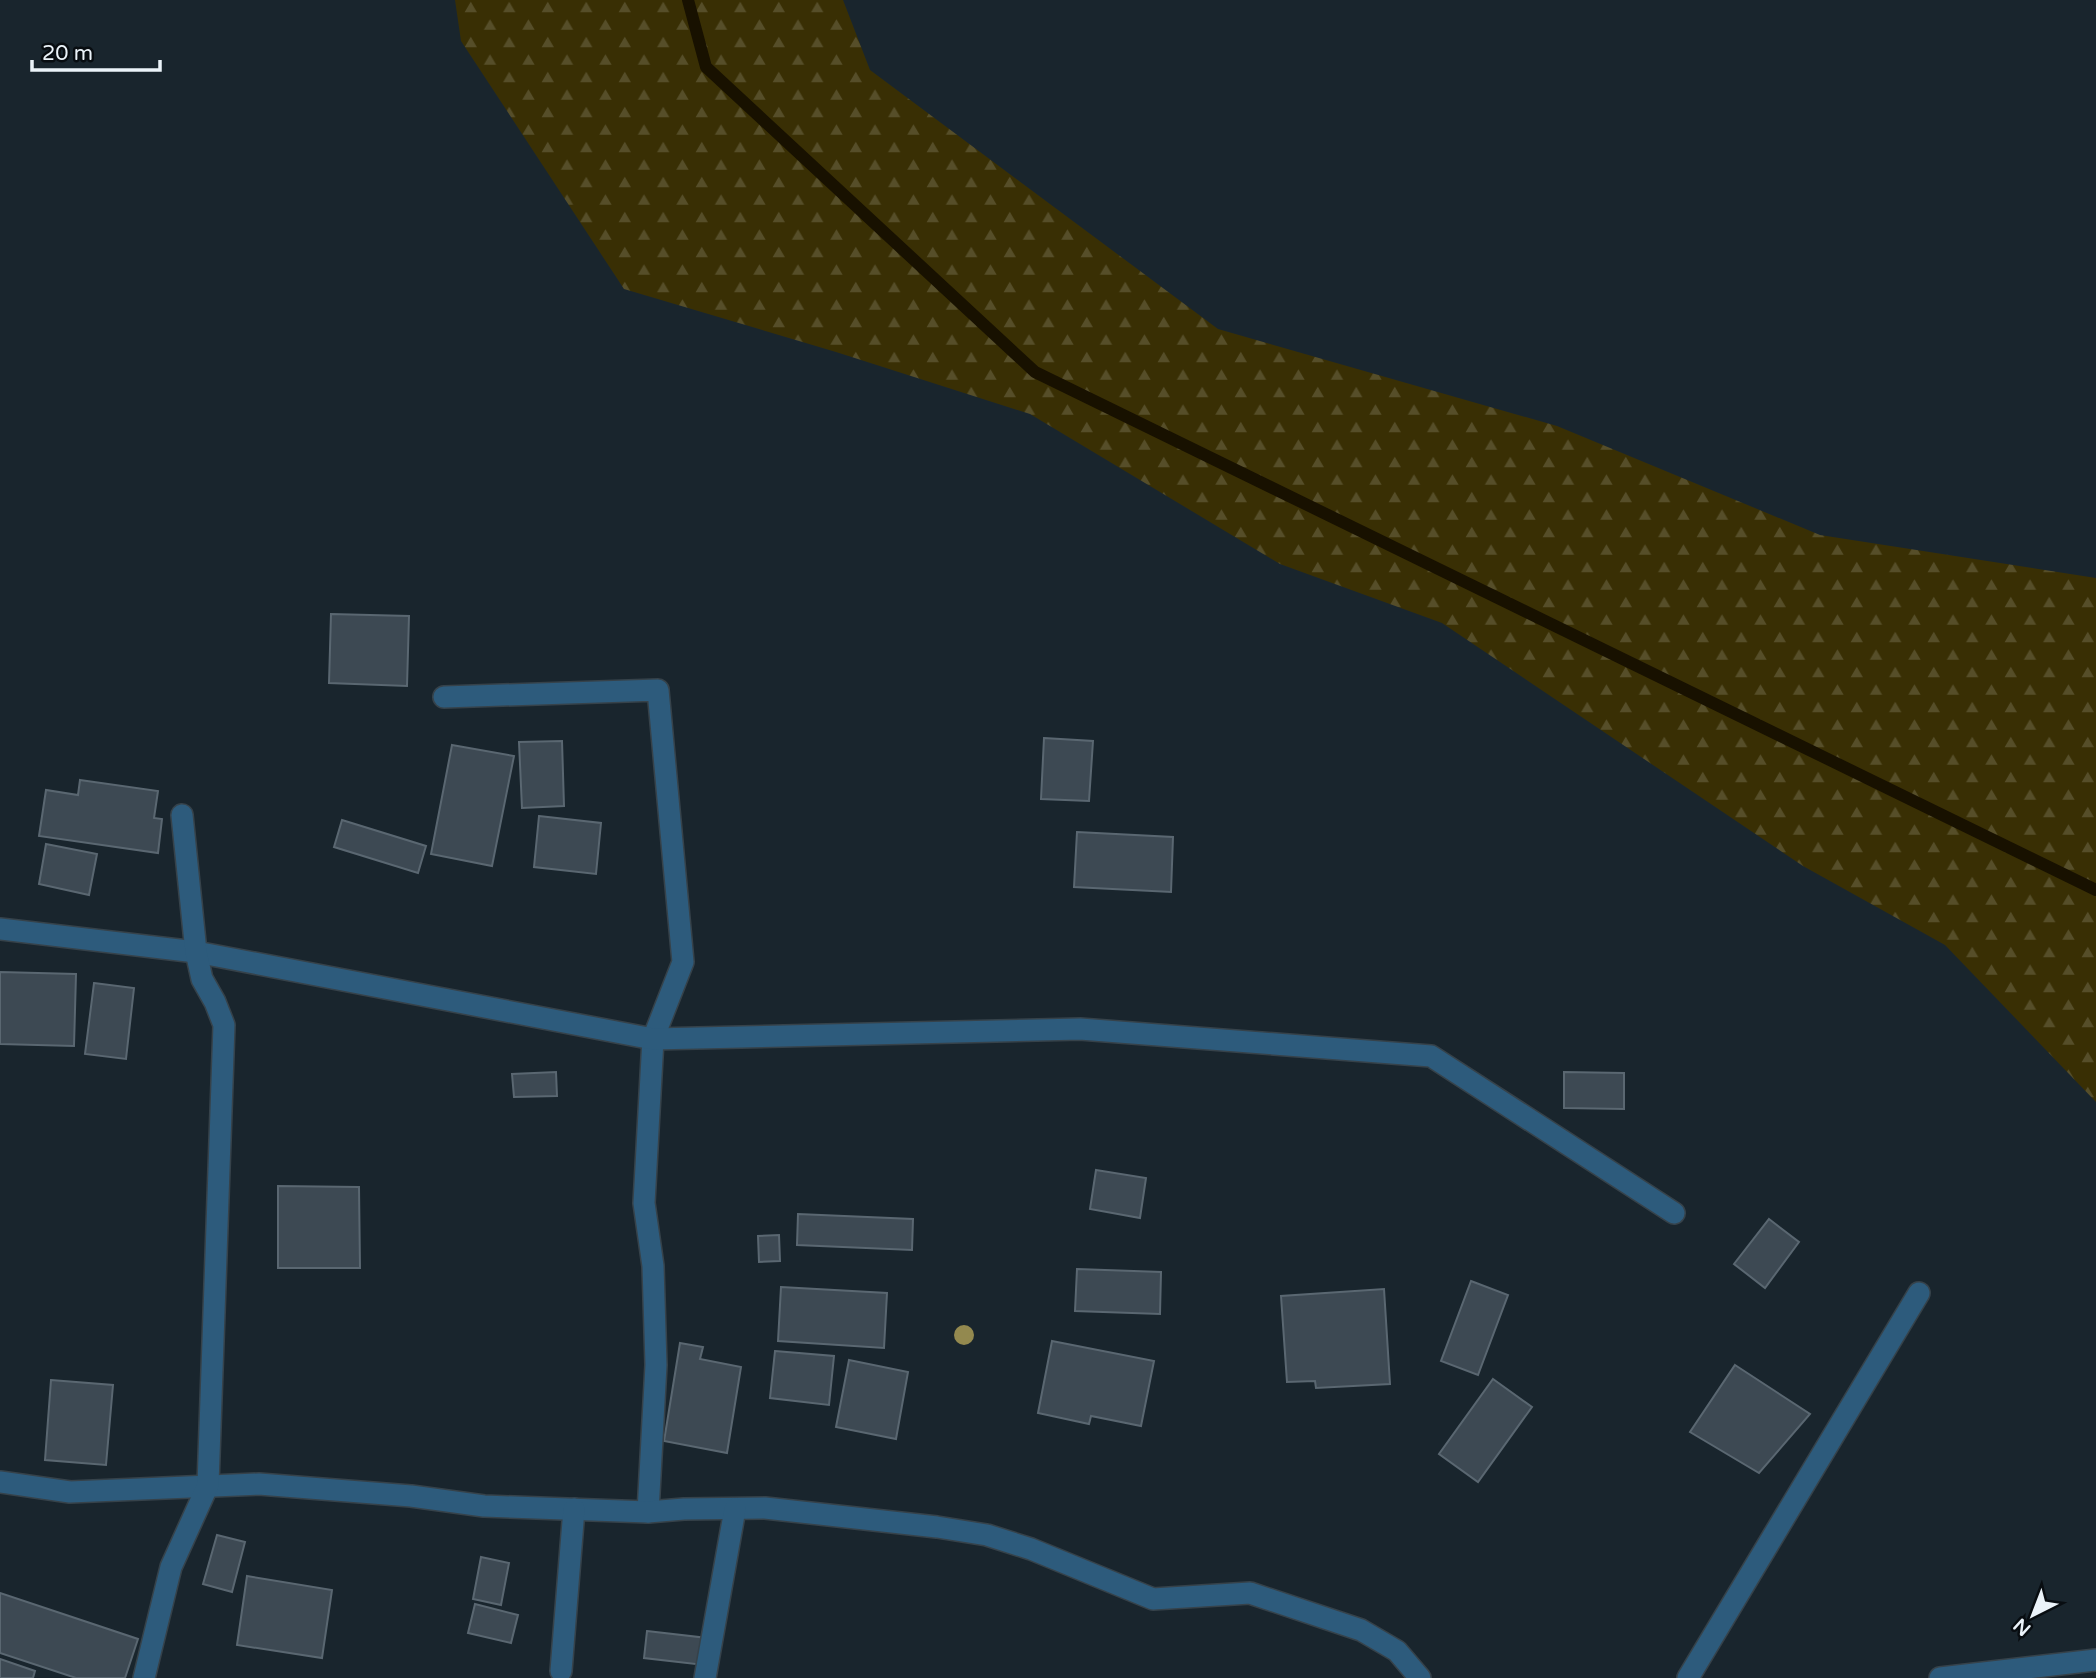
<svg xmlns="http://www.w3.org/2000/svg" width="2096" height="1678" font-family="'Varela Round',sans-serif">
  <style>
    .forest { fill: url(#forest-firs) }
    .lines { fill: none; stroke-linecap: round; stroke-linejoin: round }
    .stream { stroke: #181100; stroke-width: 12 }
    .building { fill: #3d4953; stroke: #5a6771; stroke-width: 2 }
    .street-casing { stroke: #36424a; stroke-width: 24 }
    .street { stroke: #2d5b7c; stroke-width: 21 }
    .tree { fill: #93894f }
  </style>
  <defs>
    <pattern id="forest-firs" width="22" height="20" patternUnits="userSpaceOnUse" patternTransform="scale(1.75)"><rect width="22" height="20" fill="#392f04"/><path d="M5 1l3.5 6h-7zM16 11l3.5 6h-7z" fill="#564e29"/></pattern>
  </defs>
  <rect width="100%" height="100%" fill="#19252d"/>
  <path class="forest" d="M455 0H843L870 70 1218 329 1557 426 1820 535 2096 578V1102L1945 945 1803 866 1442 623 1280 564 1030 414 836 352 624 289 461 41Z"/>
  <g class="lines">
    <path class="stream" d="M688 0 706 67 1035 372 2096 890"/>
  </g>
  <g class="building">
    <path d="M331 614 409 616 407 686 329 683Z"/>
    <path d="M1044 738 1093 741 1089 801 1041 799Z"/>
    <path d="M562 741 564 806 522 808 519 742Z"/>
    <path d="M452 745 514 756 492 866 431 854Z"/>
    <path d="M80 780 158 791 154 818 162 819 158 853 39 836 46 790 78 795Z"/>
    <path d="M539 816 601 823 596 874 534 867Z"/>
    <path d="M342 820 426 846 418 873 334 847Z"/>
    <path d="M1077 832 1173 837 1171 892 1074 887Z"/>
    <path d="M46 844 97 854 89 895 39 884Z"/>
    <path d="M0 972 76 974 74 1046 0 1044Z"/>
    <path d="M94 983 134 988 126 1059 85 1054Z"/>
    <path d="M556 1072 557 1096 514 1097 512 1074Z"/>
    <path d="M1564 1072 1624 1073V1109L1564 1108Z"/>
    <path d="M1096 1170 1146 1178 1140 1218 1090 1209Z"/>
    <path d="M278 1186 359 1187 360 1268H278Z"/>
    <path d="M798 1214 913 1219 912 1250 797 1245Z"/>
    <path d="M1769 1219 1799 1242 1765 1288 1734 1264Z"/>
    <path d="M779 1235 780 1261 759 1262 758 1236Z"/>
    <path d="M1077 1269 1161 1272 1160 1314 1075 1311Z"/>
    <path d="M1471 1281 1508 1295 1478 1375 1441 1361Z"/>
    <path d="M781 1287 887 1293 884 1348 778 1341Z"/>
    <path d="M1384 1289 1390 1384 1316 1388 1315 1381 1287 1382 1281 1296Z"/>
    <path d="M1052 1341 1154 1361 1141 1426 1091 1416 1089 1424 1038 1413Z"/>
    <path d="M680 1343 703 1347 700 1359 741 1367 727 1453 664 1441Z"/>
    <path d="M775 1351 834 1356 829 1405 770 1398Z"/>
    <path d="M849 1360 908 1372 896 1439 836 1427Z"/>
    <path d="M1735 1365 1810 1414 1759 1473 1690 1432Z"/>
    <path d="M1493 1379 1532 1407 1478 1482 1439 1454Z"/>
    <path d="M51 1380 113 1385 106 1465 45 1460Z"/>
    <path d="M217 1535 245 1542 232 1592 203 1584Z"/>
    <path d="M481 1557 509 1563 501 1605 473 1599Z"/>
    <path d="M247 1576 332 1590 322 1658 237 1645Z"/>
    <path d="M0 1593 138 1639 125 1678H76L0 1653Z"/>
    <path d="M475 1604 518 1615 511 1643 468 1633Z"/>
    <path d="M647 1631 707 1638 704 1665 644 1658Z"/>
    <path d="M0 1659 35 1671 33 1678H0Z"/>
  </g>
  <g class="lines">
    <g class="street-casing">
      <g id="street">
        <path d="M444 697 658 690 683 962 653 1039 644 1203 653 1266 656 1365 648 1512"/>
        <path d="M0 929 196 952 653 1039 1080 1029 1431 1056 1674 1213"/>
        <path d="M0 1482 70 1492 259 1484 411 1496 484 1506 648 1512 684 1509 765 1508 937 1527 987 1535 1031 1549 1153 1599 1250 1593 1361 1630 1397 1651 1420 1678"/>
        <path d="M561 1671 574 1509"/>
        <path d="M144 1678 171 1567 208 1485 224 1025 215 1002 202 979 196 952 182 815"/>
        <path d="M705 1678 735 1509"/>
        <path d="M1688 1678 1919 1293"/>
        <path d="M1940 1678 2096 1660"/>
      </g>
    </g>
    <use href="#street" class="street"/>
  </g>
  <circle class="tree" cx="964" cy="1335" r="10"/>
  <g transform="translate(2033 1615) rotate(222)" stroke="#080d11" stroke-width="5" paint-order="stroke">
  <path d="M0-5L12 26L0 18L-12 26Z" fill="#ebf3f9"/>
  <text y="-10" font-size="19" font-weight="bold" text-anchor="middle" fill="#ebf3f9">N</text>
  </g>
  <path d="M32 60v10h128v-10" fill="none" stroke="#ebf3f9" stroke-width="3.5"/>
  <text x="42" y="60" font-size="21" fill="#ebf3f9" stroke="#080d11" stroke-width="5" paint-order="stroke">20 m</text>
</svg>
